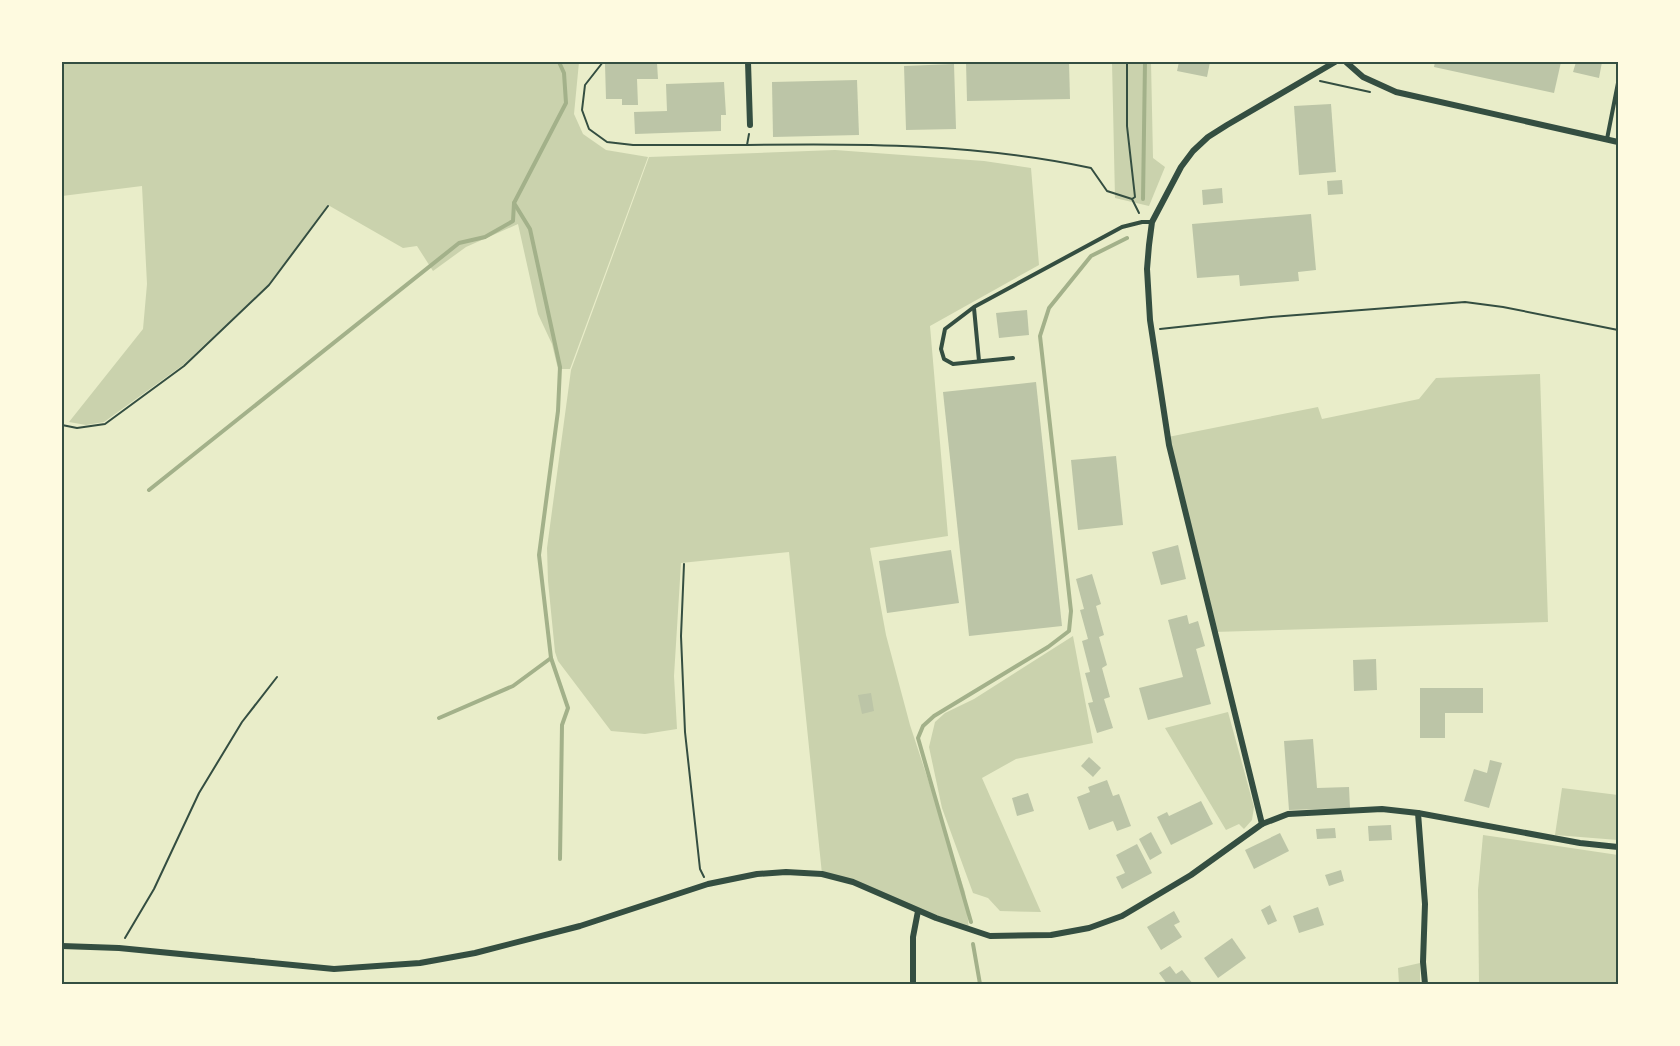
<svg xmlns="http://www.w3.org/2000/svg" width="1680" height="1046" font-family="Manrope,sans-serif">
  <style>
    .green { fill: #cad2ad }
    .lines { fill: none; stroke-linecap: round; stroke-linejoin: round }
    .stream { stroke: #a3b18a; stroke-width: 4 }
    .building { fill: #bcc5a7 }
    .path { stroke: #344e41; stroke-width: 2 }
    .service { stroke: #344e41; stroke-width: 4 }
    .minor { stroke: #344e41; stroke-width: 6 }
    .neatline { fill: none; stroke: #344e41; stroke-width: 2 }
  </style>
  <rect width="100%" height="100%" fill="#e9edc9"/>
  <g class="green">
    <path d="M62 62H579L574 114 583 134 606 150 648 157 570 369H558L552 344 538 314 518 224 466 247 433 271 417 246 403 248 328 205 268 285 183 365 104 422 86 425 69 422 143 329 147 284 142 186 62 196Z"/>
    <path d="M1112 62H1151L1153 158 1165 167 1149 206 1115 198Z"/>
    <path d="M835 150 984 161 1031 168 1039 265 930 326 948 536 870 548 886 635 910 725 965 892 969 930 875 890 822 874 789 552 681 563 674 676 677 729 645 734 611 731 558 661 555 652 548 581 547 548 571 370 649 157Z"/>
    <path d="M1540 374 1548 622 1214 632 1168 437 1318 407 1322 419 1419 399 1436 378Z"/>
    <path d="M1073 636 1093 743 1016 759 982 778 1041 912 1000 911 988 898 973 893 942 808 929 747 935 722 945 713 974 699Z"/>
    <path d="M1228 712 1254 807 1252 820 1244 829 1239 824 1226 830 1165 728Z"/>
    <path d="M1562 788 1618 795V840L1555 835Z"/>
    <path d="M1483 835 1618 855V984H1479L1478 890Z"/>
    <path d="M1420 963V984H1399L1398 968Z"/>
  </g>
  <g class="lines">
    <g class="stream">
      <path d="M559 62 564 73 566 103 514 203 530 229 560 367 558 411 539 555 551 658 568 708 562 725 560 859"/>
      <path d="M1143 199 1145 62"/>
      <path d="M149 490 459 243 485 237 513 221 514 203"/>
      <path d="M439 718 513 686 551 658"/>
      <path d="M971 922 918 738 923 726 934 716 1048 647 1069 631 1071 611 1040 336 1049 308 1091 256 1127 238"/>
      <path d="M973 944 980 984"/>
    </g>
  </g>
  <g class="building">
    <path d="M966 62H1069L1070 99 967 101Z"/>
    <path d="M1179 62H1210L1207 77 1177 71Z"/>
    <path d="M1435 62H1561L1554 93 1434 67Z"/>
    <path d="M1576 62H1602L1599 78 1573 72Z"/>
    <path d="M657 63 658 79H637L638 105H622V99H606L605 64Z"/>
    <path d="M954 64 956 129 906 130 904 66Z"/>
    <path d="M857 80 859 135 773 137 772 82Z"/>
    <path d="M724 82 726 115H721V131L635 134 634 112 667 111 666 84Z"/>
    <path d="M1331 104 1336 172 1299 175 1294 106Z"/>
    <path d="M1342 180 1343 194 1328 195 1327 181Z"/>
    <path d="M1222 188 1223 203 1203 205 1202 190Z"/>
    <path d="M1311 214 1316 270 1298 272 1299 281 1240 286 1239 275 1197 278 1192 224Z"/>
    <path d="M1027 310 1029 335 999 338 996 313Z"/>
    <path d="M1036 382 1062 626 969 636 943 392Z"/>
    <path d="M1116 456 1123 525 1078 530 1071 460Z"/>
    <path d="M1178 545 1186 579 1161 585 1152 552Z"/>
    <path d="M951 550 959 603 887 613 879 561Z"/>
    <path d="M1092 574 1101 604 1096 606 1104 635 1099 637 1107 665 1102 668 1110 697 1104 699 1113 728 1097 733 1088 703 1093 702 1085 673 1090 672 1082 641 1088 639 1080 610 1084 609 1076 579Z"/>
    <path d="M1187 615 1189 624 1198 621 1205 646 1196 649 1211 704 1148 720 1139 688 1183 677 1168 620Z"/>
    <path d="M1376 659 1377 690 1354 691 1353 660Z"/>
    <path d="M1420 688H1483V713H1445V738H1420Z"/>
    <path d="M871 693 874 711 862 714 858 695Z"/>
    <path d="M1313 739 1317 788 1349 787 1350 808 1289 810 1284 741Z"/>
    <path d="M1089 757 1101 768 1093 777 1081 766Z"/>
    <path d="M1490 760 1502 763 1489 808 1464 801 1474 769 1487 773Z"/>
    <path d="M1107 780 1113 796 1119 794 1131 826 1117 831 1113 821 1089 830 1077 797 1090 792 1088 787Z"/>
    <path d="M1028 793 1034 811 1017 816 1012 798Z"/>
    <path d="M1201 801 1213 824 1171 845 1157 817 1167 812 1169 816Z"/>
    <path d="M1391 825 1392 840 1369 841 1368 826Z"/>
    <path d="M1335 828 1336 838 1317 839 1316 829Z"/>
    <path d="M1151 832 1162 853 1150 860 1139 839Z"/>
    <path d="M1280 833 1289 851 1254 869 1245 850Z"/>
    <path d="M1137 844 1152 873 1122 889 1116 877 1125 873 1116 855Z"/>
    <path d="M1341 870 1344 881 1329 886 1325 875Z"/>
    <path d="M1270 905 1277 921 1268 925 1261 910Z"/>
    <path d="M1318 907 1324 925 1299 933 1293 916Z"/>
    <path d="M1174 911 1180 922 1174 925 1182 937 1161 950 1147 927Z"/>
    <path d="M1232 938 1246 958 1218 978 1204 958Z"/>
    <path d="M1170 966 1176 974 1182 970 1193 984H1167L1159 973Z"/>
  </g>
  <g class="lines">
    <g class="path">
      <path d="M603 62 585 85 582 110 589 129 607 142 633 145H747"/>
      <path d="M1127 62V126L1135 197 1132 199 1139 213"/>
      <path d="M1320 81 1370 92"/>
      <path d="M749 134 747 145C862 143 979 144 1091 168L1107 191 1132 199"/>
      <path d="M1160 329 1271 317 1465 302 1503 307 1618 330"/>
      <path d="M62 425 77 428 105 424 184 366 269 285 328 206"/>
      <path d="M684 564 681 636 685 732 700 869 704 877"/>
      <path d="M125 938 154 889 199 793 242 722 277 677"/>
    </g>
    <g class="service">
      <path d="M1607 139 1618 83"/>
      <path d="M974 308 979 361"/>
      <path d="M1013 358 953 364 944 359 941 349 945 329 974 307 1122 227 1142 222H1152"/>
    </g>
    <g class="minor">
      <path d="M748 62 750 125"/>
      <path d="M1346 62 1363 77 1396 92 1618 142"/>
      <path d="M1418 813 1425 904 1423 962 1425 984"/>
      <path d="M1262 824 1169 445 1150 320 1147 269 1149 245 1152 222 1181 167 1193 151 1208 137 1227 125 1335 62"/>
      <path d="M62 946 119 948 334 969 420 963 475 953 580 926 708 884 757 874 786 872 822 874 853 882 936 918 990 936 1051 935 1089 928 1122 916 1191 875 1262 824 1288 814 1382 809 1418 813 1580 843 1618 847"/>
      <path d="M913 984V937L918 911"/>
    </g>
  </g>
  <rect width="1680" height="1046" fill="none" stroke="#fefae0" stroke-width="126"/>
  <rect x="63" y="63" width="1554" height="920" class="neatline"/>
</svg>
